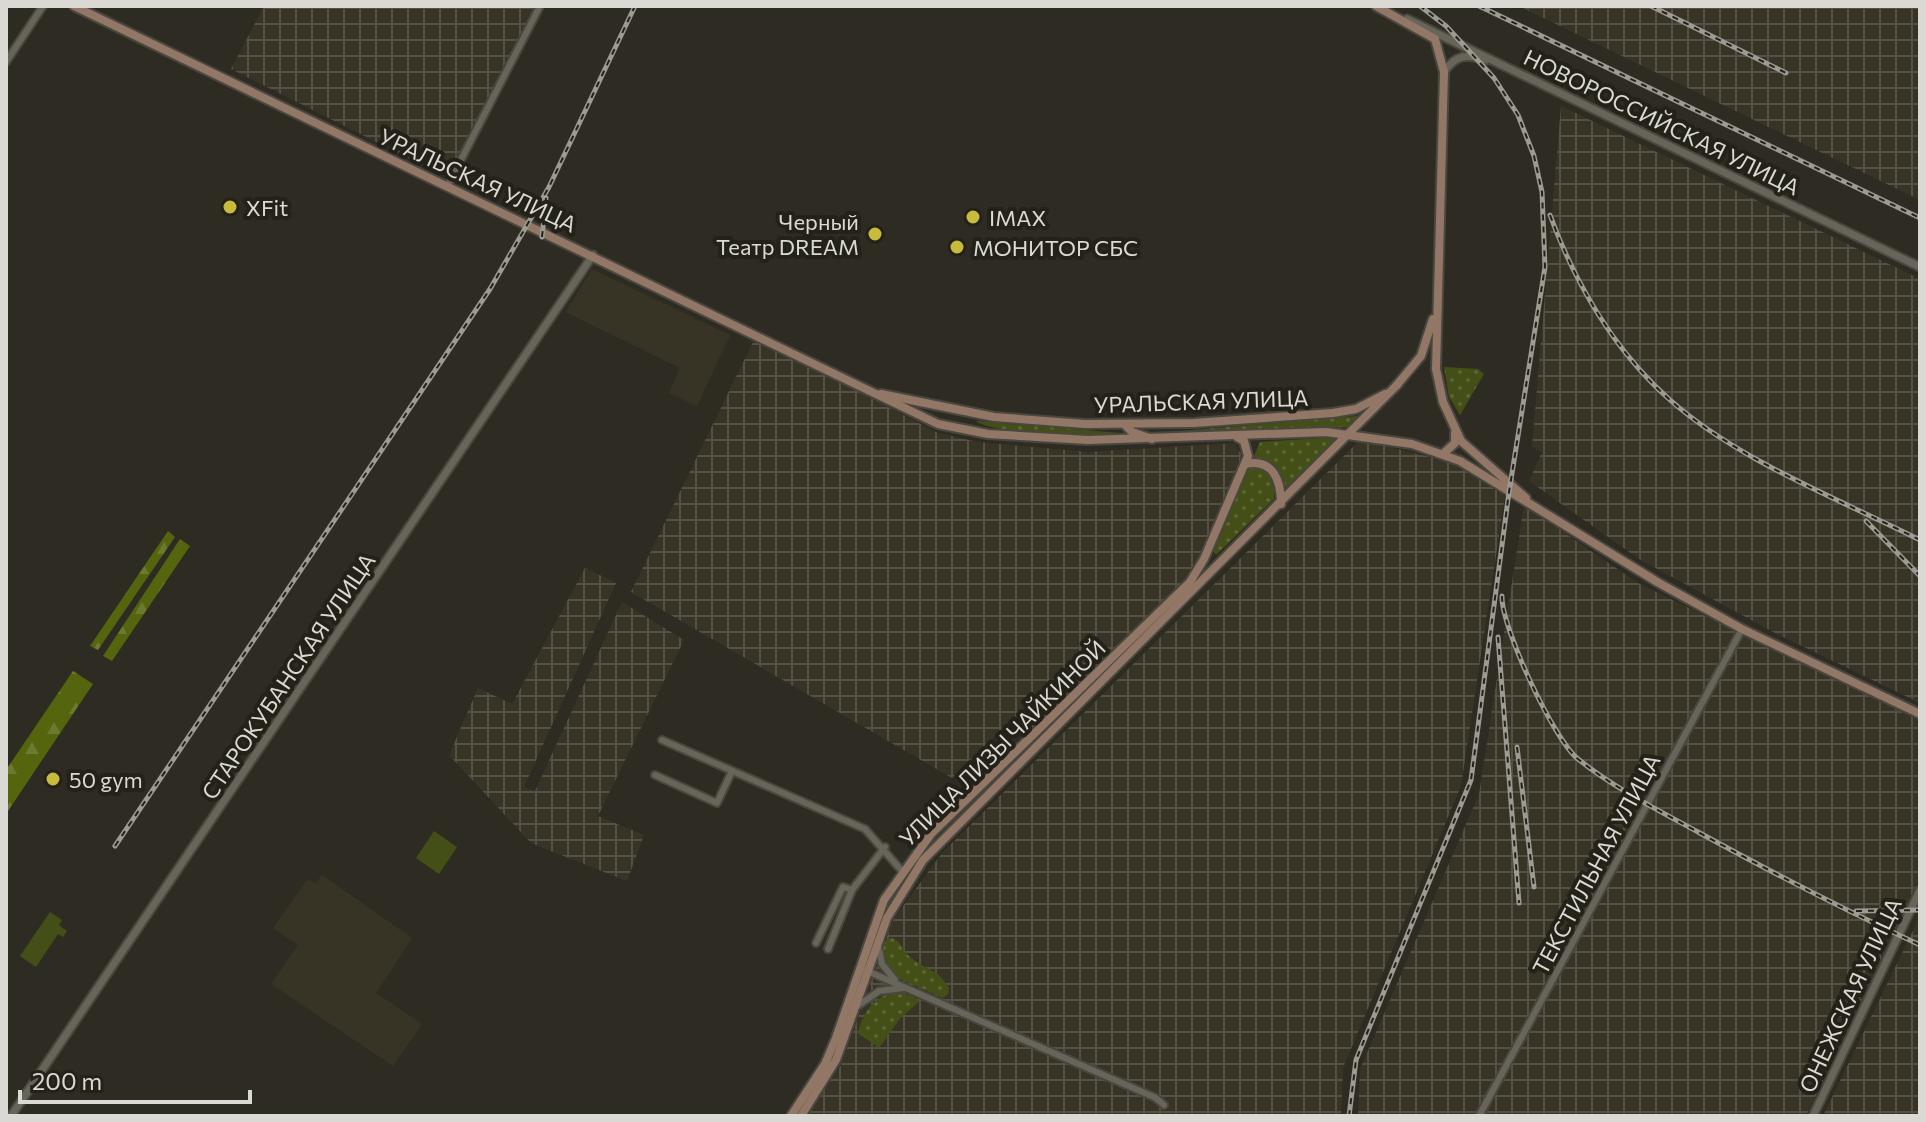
<svg xmlns="http://www.w3.org/2000/svg" width="1926" height="1122" font-family="Commissioner,sans-serif">
  <style>
    .built { fill: #383425 }
    .industrial { fill: url(#industrial-grid) }
    .grass { fill: url(#grass-dots) }
    .forest { fill: url(#forest-firs) }
    .green { fill: #434f16 }
    .lines { fill: none; stroke-linecap: round; stroke-linejoin: round }
    .minor-casing { stroke: #49473f; stroke-width: 10 }
    .tertiary-casing { stroke: #49473f; stroke-width: 11 }
    .secondary-casing { stroke: #49473f; stroke-width: 12 }
    .minor { stroke: #67655a; stroke-width: 6 }
    .tertiary { stroke: #67655a; stroke-width: 7 }
    .secondary { stroke: #927767; stroke-width: 8 }
    .rail-casing { stroke: #9c9a93; stroke-width: 5 }
    .rail { stroke: #242218; stroke-width: 2; stroke-dasharray: 6; stroke-linecap: butt }
    .poi-dot { fill: #c8bb3b; stroke: #242218; stroke-width: 3 }
    .labels { text-anchor: middle; dominant-baseline: central; stroke-width: 8; stroke-linejoin: round; paint-order: stroke }
    .street-label { font-size: 22px; fill: #dad9d3; stroke: #242218 }
    .poi-label { font-size: 22px; fill: #dad9d3; stroke: #242218; text-anchor: start }
  </style>
  <defs>
    <pattern id="industrial-grid" width="8" height="8" patternUnits="userSpaceOnUse" patternTransform="scale(2)"><rect width="8" height="8" fill="#383425"/><path d="M0 4h8M4 0v8" fill="none" stroke="#545144"/></pattern>
    <pattern id="grass-dots" width="8" height="8" patternUnits="userSpaceOnUse" patternTransform="scale(2)"><rect width="8" height="8" fill="#434f16"/><path d="M2 2h.1M6 6h.1" fill="none" stroke="#5e6837" stroke-width="1.8" stroke-linecap="round"/></pattern>
    <pattern id="forest-firs" width="22" height="20" patternUnits="userSpaceOnUse" patternTransform="scale(2)"><rect width="22" height="20" fill="#54650e"/><path d="M5 1l3.5 6h-7zM16 11l3.5 6h-7z" fill="#6c7a30"/></pattern>
  </defs>
  <rect width="100%" height="100%" fill="#2e2c22"/>
  <g class="built">
    <path d="M592 269 730 335 697 406 669 393 680 368 566 312Z"/>
    <path d="M322 875 412 938 376 993 422 1024 393 1066 271 984 298 945 273 928 307 880 316 883Z"/>
  </g>
  <g class="industrial">
    <path d="M264 6H536L448 178 231 69Z"/>
    <path d="M1519 6H1920V200L1626 58Z"/>
    <path d="M1561 106 1920 279V703L1773 632 1639 559 1529 481 1542 452 1532 447Z"/>
    <path d="M755 338 938 433 978 442 1088 452 1235 443 1241 454 1239 467 1200 558 1181 586 1060 704 1021 737 1007 724 952 778 631 592Z"/>
    <path d="M1360 440 1455 463 1505 496 1461 786 1343 1068 1341 1116H806L841 1065 893 920 942 853Z"/>
    <path d="M1524 505 1638 583 1920 721V877L1806 1116H1358L1360 1069 1479 794Z"/>
    <path d="M585 568 616 583 524 787 535 791 622 602 684 640 598 816 644 835 627 881 531 843 449 755 478 688 512 704Z"/>
    <path d="M1920 916V1116H1823Z"/>
  </g>
  <g class="grass">
    <path d="M1444 367 1478 369 1484 374 1460 415 1449 397Z"/>
    <path d="M1358 416 1348 427 1145 437V434Z"/>
    <path d="M976 421 1120 433 1125 435C1104 441 989 433 976 421Z"/>
    <path d="M1338 437 1286 488C1280 470 1272 459 1253 458L1260 442Z"/>
    <path d="M1259 466 1274 478V499L1216 555 1213 551 1249 467Z"/>
    <path d="M892 938C902 942 901 949 909 956 925 971 936 966 949 988L948 994 943 998 894 976 885 963 882 942Z"/>
    <path d="M894 992 913 996 919 1002 901 1017 879 1048 858 1033C863 1012 873 998 894 992Z"/>
  </g>
  <g class="forest">
    <path d="M168 531 175 537 98 650 90 646Z"/>
    <path d="M180 539 190 546 112 661 103 656Z"/>
    <path d="M73 671 93 684 6 814V770Z"/>
  </g>
  <g class="green">
    <path d="M434 831 457 847 439 874 416 858Z"/>
    <path d="M50 912 62 920 59 925 67 931 63 937 58 934 36 967 20 956Z"/>
  </g>
  <g class="lines">
    <g class="minor-casing">
      <g id="minor">
        <path d="M6 62 43 6"/>
        <path d="M448 185 540 6"/>
        <path d="M662 740 865 829 902 871"/>
        <path d="M655 775 717 803 732 771"/>
        <path d="M816 943 843 887 852 890 885 847"/>
        <path d="M828 949 852 890"/>
        <path d="M879 949 882 964 895 980"/>
        <path d="M865 970 1156 1098 1164 1105"/>
        <path d="M856 1007 879 991 903 988"/>
        <path d="M1479 1116 1742 629"/>
      </g>
    </g>
    <g class="tertiary-casing">
      <g id="tertiary">
        <path d="M1407 19 1920 267"/>
        <path d="M1444 72C1456 54 1467 54 1486 60"/>
        <path d="M11 1116 593 255"/>
        <path d="M1813 1116 1920 890"/>
      </g>
    </g>
    <g class="secondary-casing">
      <g id="secondary">
        <path d="M74 6 938 424 988 434 1088 440 1326 432 1412 444 1460 461 1659 583 1742 629 1920 714"/>
        <path d="M1376 6 1435 39 1444 72 1436 369 1443 402 1461 441 1526 498"/>
        <path d="M1396 386 1421 356 1433 319"/>
        <path d="M881 394 994 417 1085 424 1194 423 1333 413 1356 409 1385 394"/>
        <path d="M1125 425 1132 432 1152 439"/>
        <path d="M1443 454 1455 443V433"/>
        <path d="M1245 464C1273 458 1281 480 1281 504"/>
        <path d="M791 1116 825 1064 836 1038 884 900 931 834 1190 582 1204 559 1248 456 1244 441 1237 437"/>
        <path d="M801 1116 836 1060 887 918 923 860 1397 385"/>
      </g>
    </g>
    <use href="#minor" class="minor"/>
    <use href="#tertiary" class="tertiary"/>
    <use href="#secondary" class="secondary"/>
    <g class="rail-casing">
      <g id="rail">
        <path d="M1479 6 1920 218"/>
        <path d="M1651 6 1786 73"/>
        <path d="M1550 215C1575 283 1614 350 1669 399 1737 460 1839 499 1920 540"/>
        <path d="M542 237 546 198"/>
        <path d="M1866 521 1920 576"/>
        <path d="M1502 596C1501 627 1554 740 1578 759 1614 788 1658 810 1698 832 1771 872 1845 910 1920 945"/>
        <path d="M1498 637 1519 903"/>
        <path d="M1517 747 1534 887"/>
        <path d="M115 846 490 289 549 187 635 6"/>
        <path d="M1856 911 1920 910"/>
        <path d="M1349 1116 1356 1060 1471 780 1509 492 1545 267 1542 192 1534 156 1518 115 1494 78 1446 26 1420 6"/>
      </g>
    </g>
    <use href="#rail" class="rail"/>
  </g>
  <g class="poi-dot">
    <circle cx="230" cy="207" r="8"/>
    <circle cx="973" cy="217" r="8"/>
    <circle cx="875" cy="234" r="8"/>
    <circle cx="957" cy="247" r="8"/>
    <circle cx="53" cy="779" r="8"/>
  </g>
  <g class="labels">
    <g class="street-label">
      <text transform="translate(1662 122) rotate(26)">НОВОРОССИЙСКАЯ УЛИЦА</text>
      <text transform="translate(478 180) rotate(25)">УРАЛЬСКАЯ УЛИЦА</text>
      <text transform="translate(1201 401) rotate(-2)">УРАЛЬСКАЯ УЛИЦА</text>
      <text transform="translate(288 676) rotate(-56)">СТАРОКУБАНСКАЯ УЛИЦА</text>
      <text transform="translate(1002 743) rotate(-45)">УЛИЦА ЛИЗЫ ЧАЙКИНОЙ</text>
      <text transform="translate(1596 864) rotate(-62)">ТЕКСТИЛЬНАЯ УЛИЦА</text>
      <text transform="translate(1850 995) rotate(-65)">ОНЕЖСКАЯ УЛИЦА</text>
    </g>
    <g class="poi-label">
      <text x="246" y="207">XFit</text>
      <text x="989" y="217">IMAX</text>
      <text x="859" y="221" text-anchor="end">Черный<tspan x="859" dy="25">Театр DREAM</tspan></text>
      <text x="973" y="247">МОНИТОР СБС</text>
      <text x="69" y="779">50 gym</text>
    </g>
  </g>
  <rect width="1926" height="1122" fill="none" stroke="#dad9d3" stroke-width="16"/>
  <path d="M20 1090v12h230v-12" fill="none" stroke="#dad9d3" stroke-width="4"/>
  <text x="32" y="1090" font-size="24" fill="#dad9d3" stroke="#242218" stroke-width="6" paint-order="stroke">200 m</text>
</svg>
